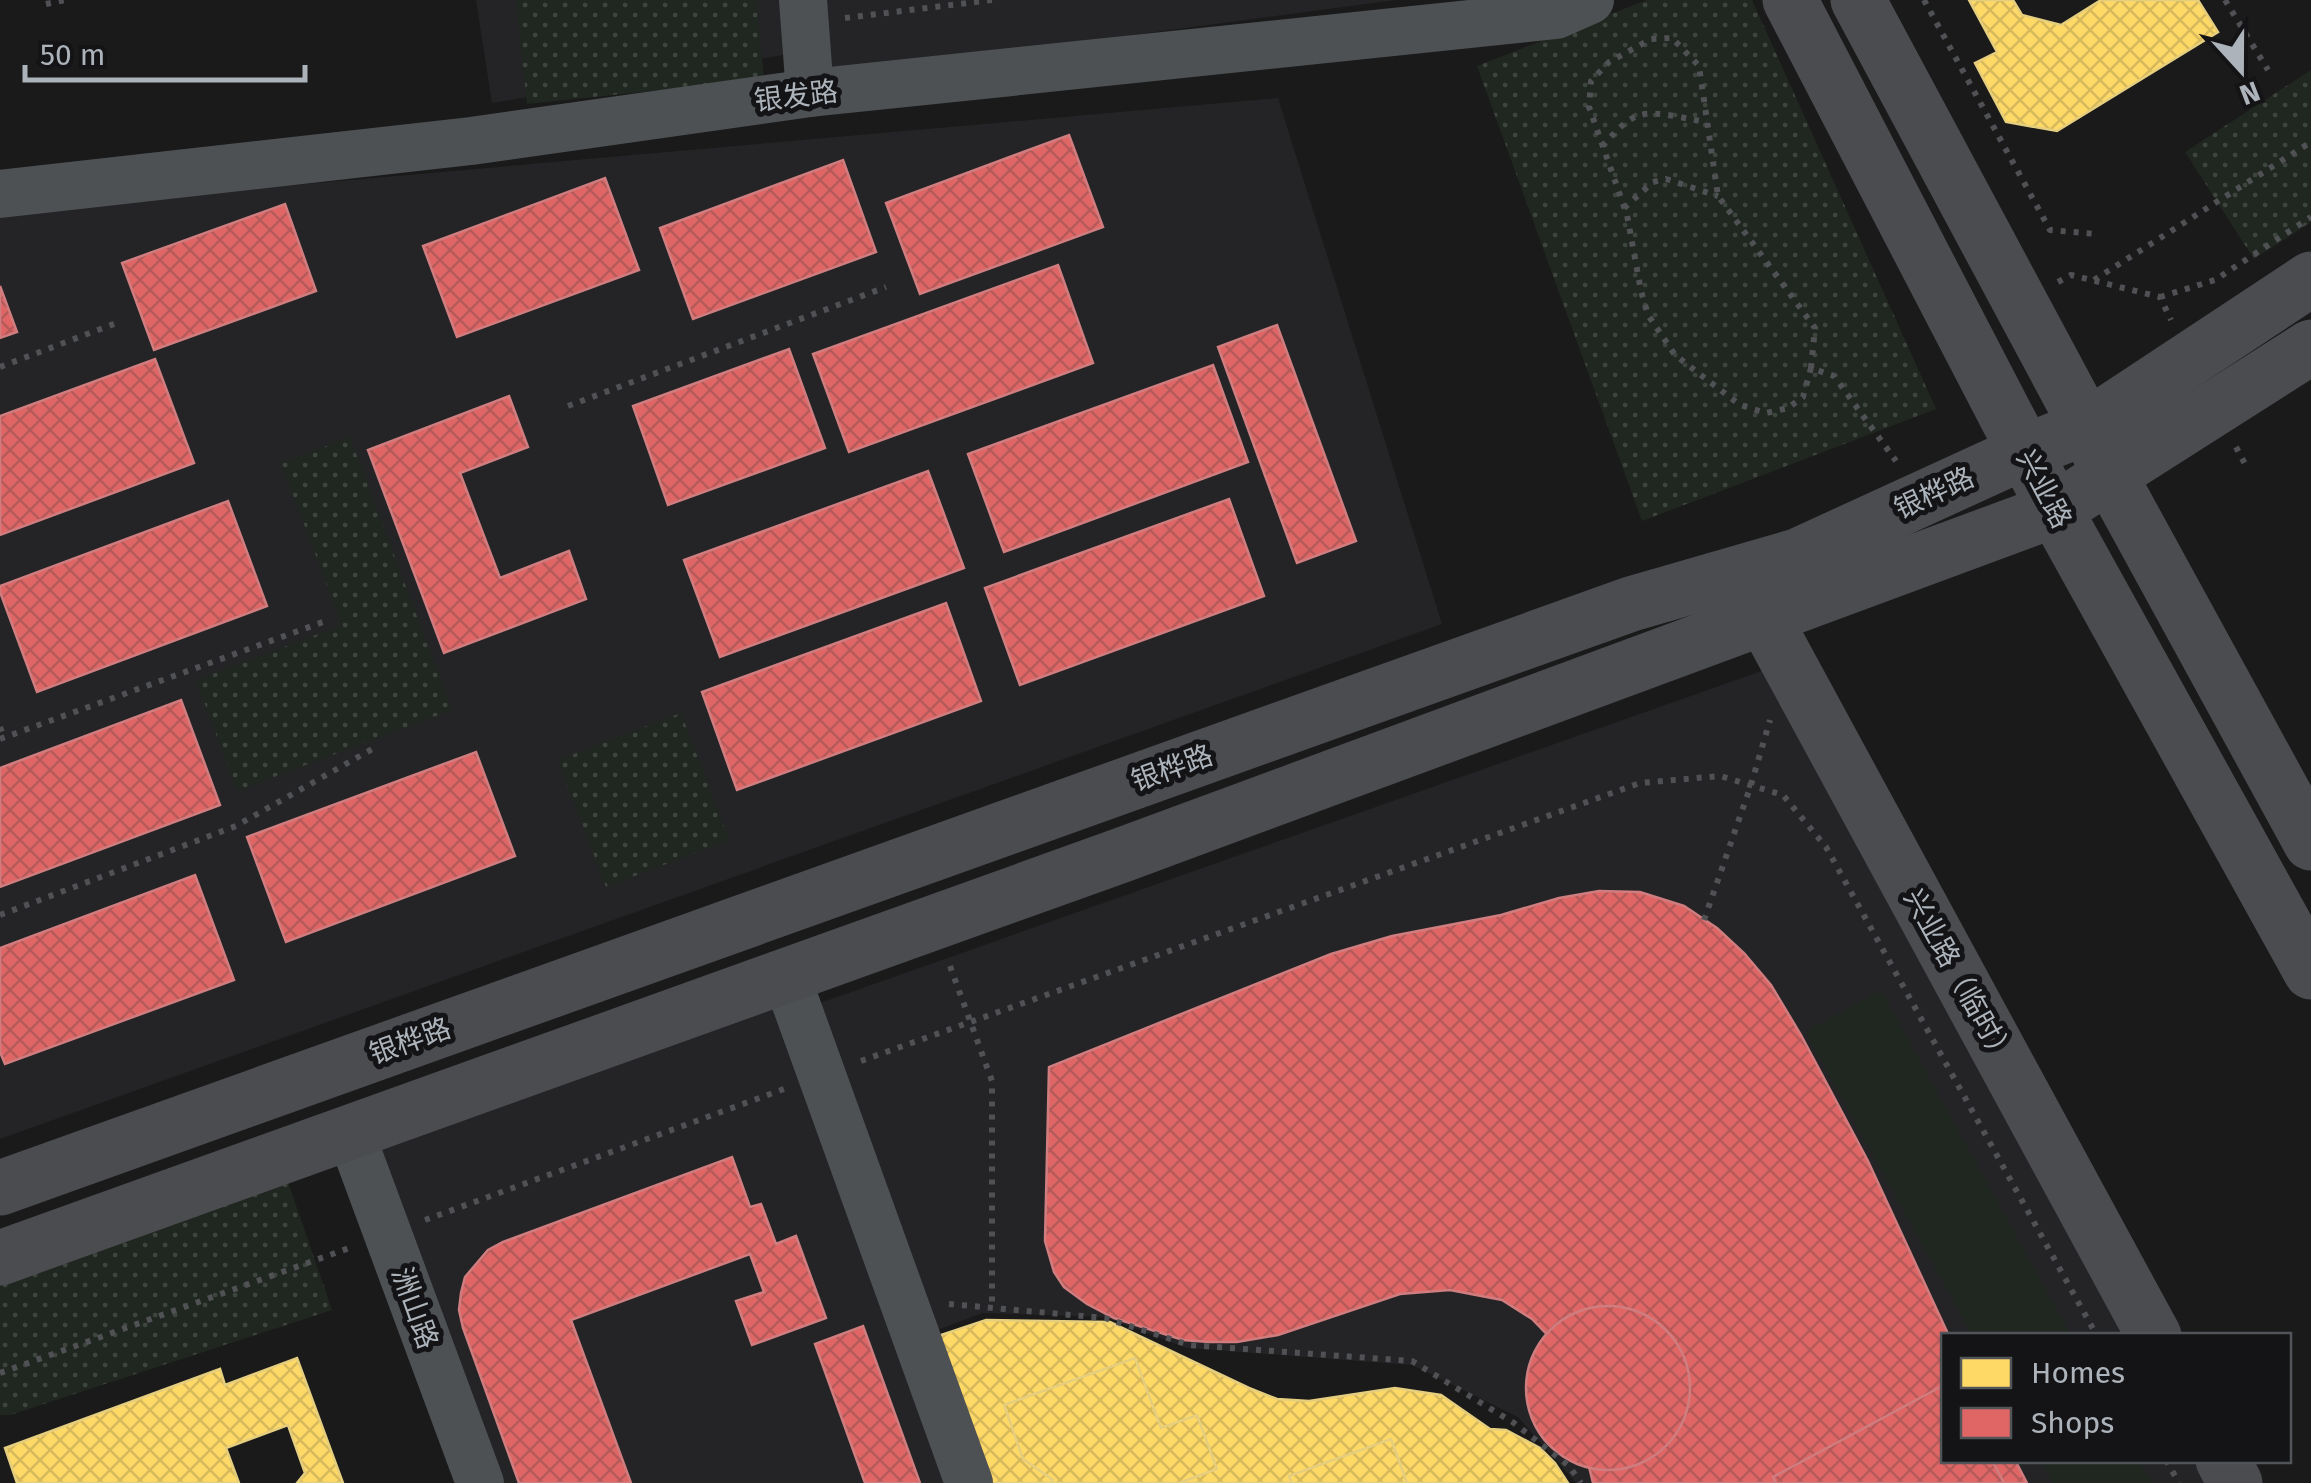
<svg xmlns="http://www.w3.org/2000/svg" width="2311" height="1483" font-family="'Fira Sans','Noto Sans SC',sans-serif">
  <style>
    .built { fill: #242426 }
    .green { fill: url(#green-dots) }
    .pitch { fill: #202720 }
    .homes { fill: url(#homes-cross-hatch); stroke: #e6ce7f; stroke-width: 2.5 }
    .shops { fill: url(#shops-cross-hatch); stroke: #d07d7f; stroke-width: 2.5 }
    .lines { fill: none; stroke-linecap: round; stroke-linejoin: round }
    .path { stroke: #505154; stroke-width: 6; stroke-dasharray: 5 8; stroke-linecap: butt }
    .minor { stroke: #4e5153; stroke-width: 48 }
    .major { stroke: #4b4c4f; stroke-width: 55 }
    .labels { text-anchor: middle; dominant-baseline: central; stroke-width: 10; stroke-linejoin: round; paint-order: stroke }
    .street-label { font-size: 28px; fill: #acb3ba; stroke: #141416 }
  </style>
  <defs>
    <pattern id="green-dots" width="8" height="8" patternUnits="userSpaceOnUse" patternTransform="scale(2.5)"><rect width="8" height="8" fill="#202720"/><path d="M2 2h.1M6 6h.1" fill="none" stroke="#3e443e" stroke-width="1.8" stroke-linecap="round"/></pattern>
    <pattern id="homes-cross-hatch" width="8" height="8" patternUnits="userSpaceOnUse" patternTransform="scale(2.5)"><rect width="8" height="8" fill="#ffd966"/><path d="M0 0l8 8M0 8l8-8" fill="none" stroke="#d6b85d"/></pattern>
    <pattern id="shops-cross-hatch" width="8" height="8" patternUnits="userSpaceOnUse" patternTransform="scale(2.5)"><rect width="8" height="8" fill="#e06666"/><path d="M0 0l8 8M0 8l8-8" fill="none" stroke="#b55a5a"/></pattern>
  </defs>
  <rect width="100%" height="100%" fill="#1a1a1a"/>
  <g class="built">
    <path d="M476 0H785L789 54 492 103Z"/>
    <path d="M813 0H1396L818 77Z"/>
    <path d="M1278 98 1442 624 0 1139V211Z"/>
    <path d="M1787 662 2154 1335 1944 1336V1460L2222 1461 2234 1483H1576L1518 1417 1412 1365 1187 1348 1104 1317 982 1313 917 1338 969 1483H480L351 1133 787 976 800 1010Z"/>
  </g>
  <g class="green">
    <path d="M516 0H756L764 79 527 104Z"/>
    <path d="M1647 0H1752L1936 409 1642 521 1477 66Z"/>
    <path d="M2311 70V222L2254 259 2185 152Z"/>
    <path d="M350 437 452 710 237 791 196 680 342 625 281 463Z"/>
    <path d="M681 713 729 840 606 887 558 760Z"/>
    <path d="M287 1179 332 1310 10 1415H0V1280Z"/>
  </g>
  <g class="pitch">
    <path d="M1881 990 2071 1335H1972L1805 1032Z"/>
    <path d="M2040 1461H2139L2152 1483H2053Z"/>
  </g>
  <g class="homes">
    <path d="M1969 0H2013L2022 15 2061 25 2101 0H2198L2218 32 2057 131 2006 122 1975 63 1997 52Z"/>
    <path d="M986 1320 1110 1322 1249 1388 1277 1399 1309 1401 1395 1388 1441 1395 1490 1429 1506 1430 1540 1448 1555 1463 1568 1483H985L932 1338Z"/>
    <path d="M297 1358 343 1483H297L305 1473 288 1425 226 1448 239 1483H17L5 1448 220 1369 225 1385Z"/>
    <path d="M1135 1358 1161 1428 1197 1415 1217 1469 1179 1483H1050L1053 1480 1023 1459 1004 1405Z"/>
    <path d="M1391 1439 1407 1483H1292L1289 1476Z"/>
  </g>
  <g class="shops">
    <path d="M1069 135 1103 227 920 294 886 203Z"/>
    <path d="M843 160 876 252 693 319 660 228Z"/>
    <path d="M605 178 639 270 457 337 423 246Z"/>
    <path d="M285 204 316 291 154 350 122 263Z"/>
    <path d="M1058 265 1093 363 849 452 813 354Z"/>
    <path d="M0 286 17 332 0 338Z"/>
    <path d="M1277 325 1356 541 1297 563 1218 347Z"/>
    <path d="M789 349 825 448 668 505 633 406Z"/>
    <path d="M155 359 194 463 0 535V416Z"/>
    <path d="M1213 365 1248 462 1004 552 968 454Z"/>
    <path d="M509 396 528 447 460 473 500 578 569 551 586 599 444 653 368 450Z"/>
    <path d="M928 471 964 568 720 657 684 560Z"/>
    <path d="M1229 499 1264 596 1020 685 985 588Z"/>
    <path d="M228 501 267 606 37 692 0 592V586Z"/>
    <path d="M946 603 981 701 737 790 702 692Z"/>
    <path d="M181 700 220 805 0 887V768Z"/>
    <path d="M476 752 515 856 286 942 247 837Z"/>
    <path d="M195 875 234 980 5 1064 0 1052V948Z"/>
    <path d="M1599 891 1640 892 1684 906 1717 928 1744 953 1771 985 1801 1035 1868 1161 1949 1336H1944V1460H2015L2027 1483H1593L1560 1348 1532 1319 1502 1300 1450 1290 1400 1294 1278 1335 1237 1342H1209L1183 1340 1114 1318 1087 1304 1064 1287 1054 1272 1045 1241 1049 1067 1331 954 1392 936 1501 915 1559 898Z"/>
    <path d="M732 1157 750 1207 761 1204 776 1244 796 1236 826 1318 752 1345 736 1301 764 1292 750 1254 571 1320 631 1483H519L463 1328 459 1310 461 1293 465 1277 488 1250 503 1242Z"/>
    <circle cx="1608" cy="1388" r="82"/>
    <path d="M863 1326 920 1483H865L815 1344Z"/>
    <path d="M1944 1385V1460H1992L2004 1483H1776L1773 1477Z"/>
  </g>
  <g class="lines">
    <g class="path">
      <path d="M1924 0 2050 230 2096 234"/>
      <path d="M2225 0 2268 70"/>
      <path d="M46 4 65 0"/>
      <path d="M845 18 992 0"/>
      <path d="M1602 146C1613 135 1626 118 1641 115 1658 110 1689 120 1707 122"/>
      <path d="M1624 208 1653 182 1666 179 1718 196"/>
      <path d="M2094 280 2311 142"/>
      <path d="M2058 282 2071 275 2160 297 2171 320"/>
      <path d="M2160 297 2215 280 2311 217"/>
      <path d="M0 367 119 322"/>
      <path d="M1811 368 1803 397 1788 408 1766 413 1740 405 1675 355 1648 315 1641 291 1627 215 1589 107 1591 81 1609 62 1651 39 1672 38 1699 66 1718 196 1815 328 1811 368 1834 376 1896 461"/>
      <path d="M568 406 886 287"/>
      <path d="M2236 447 2245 464"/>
      <path d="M0 727 4 738"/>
      <path d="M0 739 323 622"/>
      <path d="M0 915 236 826 374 748"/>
      <path d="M1704 920 1751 785 1770 720"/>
      <path d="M950 966 992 1081V1308"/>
      <path d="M861 1061 1640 783 1720 776 1783 795 1826 847 2097 1336"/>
      <path d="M425 1220 784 1089"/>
      <path d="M949 1304 1105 1318 1189 1345 1412 1361 1514 1423 1569 1466 1581 1483"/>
      <path d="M0 1373 352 1247"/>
      <path d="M2166 1460 2179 1483"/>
    </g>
    <g class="minor">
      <path d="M803 0 810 93"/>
      <path d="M0 194 471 141 810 93 1556 15 1590 0"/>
      <path d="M786 976 969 1483"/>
      <path d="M350 1132 480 1483"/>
    </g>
    <g class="major">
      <path d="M1790 0 2055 510 2311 972"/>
      <path d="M1858 0 2087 427 2110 476 2311 843"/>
      <path d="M1764 618 2154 1336"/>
      <path d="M0 1188 1631 604 1797 556 2024 452 2087 427 2311 279"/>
      <path d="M0 1258 1122 855 2055 510 2311 347"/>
      <path d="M2223 1460 2235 1483"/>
    </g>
  </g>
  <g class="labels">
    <g class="street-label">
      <text transform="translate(796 96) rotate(-7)">银发路</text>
      <text transform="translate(2044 489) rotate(62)">兴业路</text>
      <text transform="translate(1934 493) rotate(-25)">银桦路</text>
      <text transform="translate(1172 768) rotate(-20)">银桦路</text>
      <text transform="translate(1959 977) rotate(61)">兴业路（临时）</text>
      <text transform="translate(410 1041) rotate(-20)">银桦路</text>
      <text transform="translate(415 1308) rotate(70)">洲山路</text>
    </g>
  </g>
  <rect x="1941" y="1333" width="350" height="130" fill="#141416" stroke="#515458" stroke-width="2.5"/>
  <rect x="1961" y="1358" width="50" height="30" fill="#ffd966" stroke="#515458" stroke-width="2.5"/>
  <text x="2031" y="1383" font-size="30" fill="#acb3ba">Homes</text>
  <rect x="1961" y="1408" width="50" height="30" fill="#e06666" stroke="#515458" stroke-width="2.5"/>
  <text x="2031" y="1433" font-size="30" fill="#acb3ba">Shops</text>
  <g transform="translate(2241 70) rotate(159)" stroke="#141416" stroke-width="8" paint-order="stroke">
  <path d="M0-8L18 38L0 25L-18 38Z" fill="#acb3ba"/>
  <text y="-15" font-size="28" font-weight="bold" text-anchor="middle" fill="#acb3ba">N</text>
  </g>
  <path d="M25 65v15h280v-15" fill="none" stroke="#acb3ba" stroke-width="5"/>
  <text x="40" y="65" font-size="30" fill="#acb3ba" stroke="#141416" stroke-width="8" paint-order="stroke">50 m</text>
</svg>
